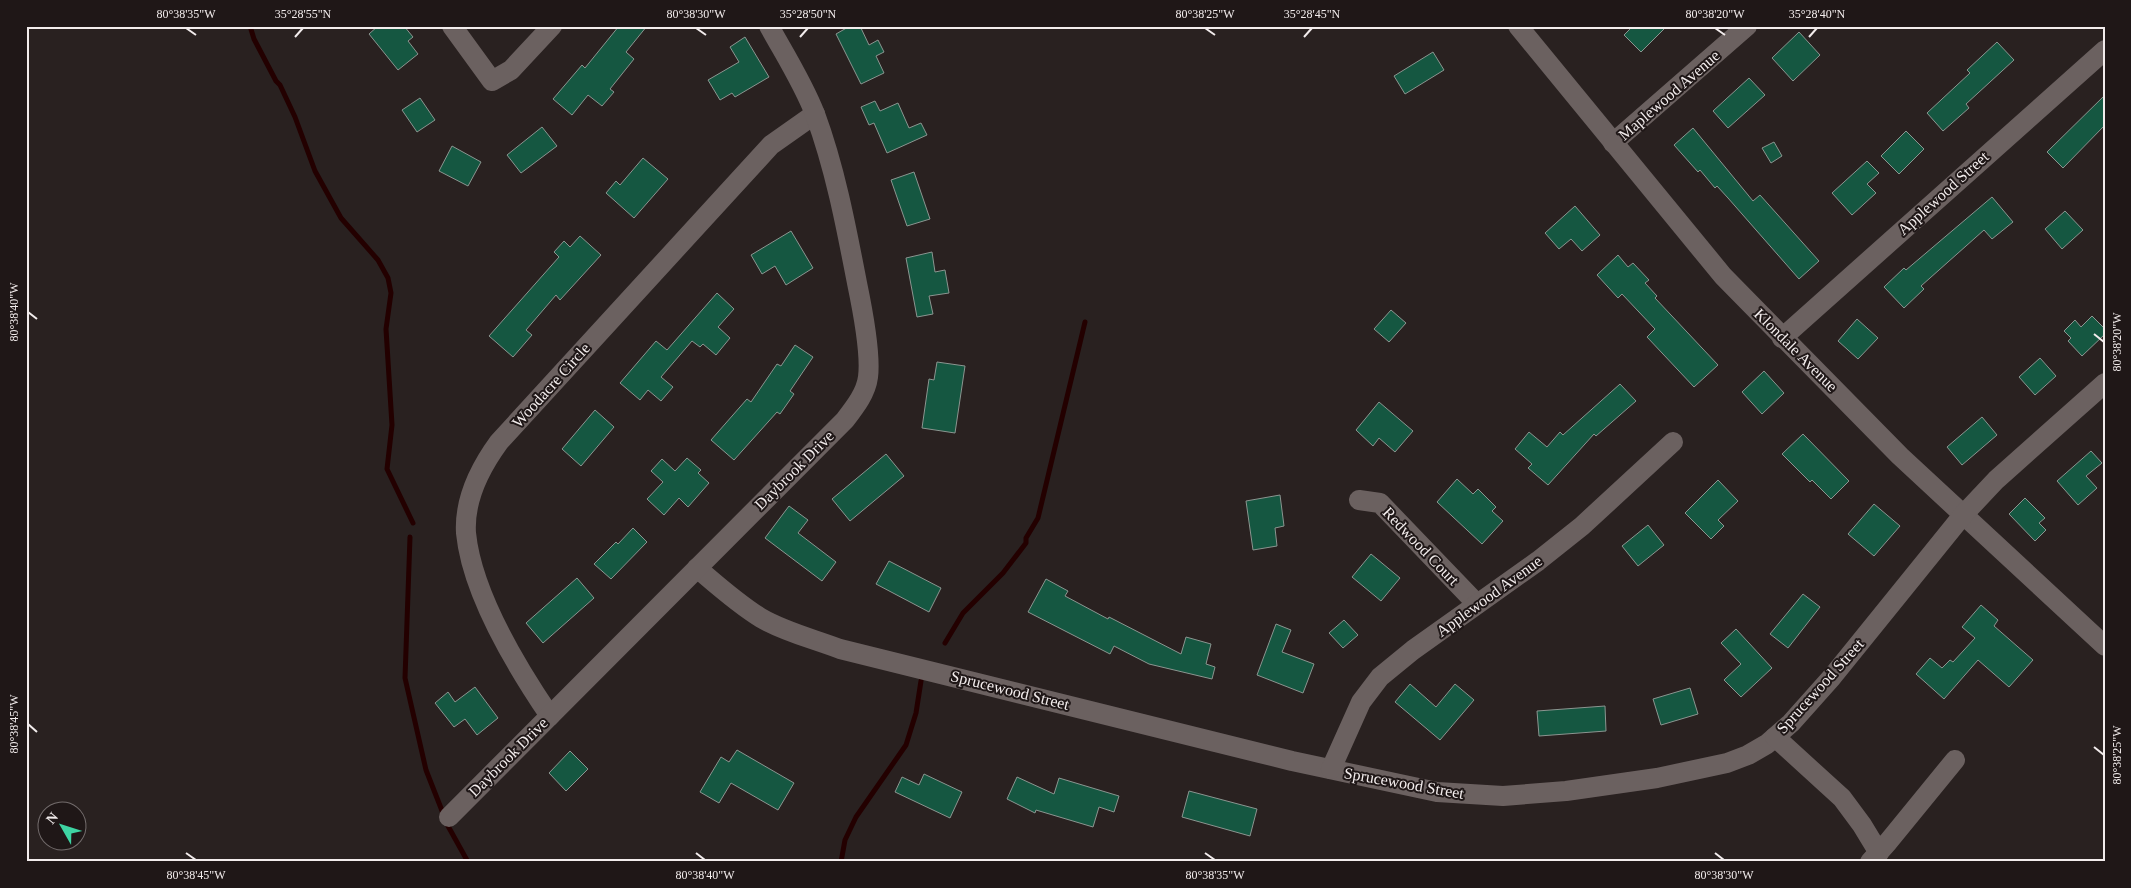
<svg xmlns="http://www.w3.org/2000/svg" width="2131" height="888" font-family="Georgia,serif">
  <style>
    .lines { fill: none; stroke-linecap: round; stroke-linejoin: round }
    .stream { stroke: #230000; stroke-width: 5 }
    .building { fill: #155741; stroke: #8b9590 }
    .minor { stroke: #6b6160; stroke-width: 20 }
    .ticks { fill: none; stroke: #f2ecec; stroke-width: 2 }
    .labels { text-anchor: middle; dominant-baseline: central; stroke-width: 4; stroke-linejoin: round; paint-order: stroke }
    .street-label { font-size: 16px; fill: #f2ecec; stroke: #1f1717 }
    .neatline { fill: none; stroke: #f2ecec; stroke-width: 2 }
    .ticks-label { font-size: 12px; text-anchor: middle; fill: #f2ecec }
  </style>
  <rect width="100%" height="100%" fill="#292120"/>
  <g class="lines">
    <g class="stream">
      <path d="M250 26 254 39 276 81 280 85 295 117 315 171 341 218 378 260 388 278 391 293 386 329 392 425 387 469 413 523"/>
      <path d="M410 537 405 678 426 770 448 826 468 862"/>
      <path d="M945 643 963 613 1003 573 1026 543V538L1038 518 1085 322"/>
      <path d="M841 862 845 840 856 817 906 745 916 713 921 681"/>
    </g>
  </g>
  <g class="building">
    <path d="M378 26H404L413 37 408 41 418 54 398 70 369 34Z"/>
    <path d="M619 26H647L626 52 634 59 610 89 614 92 602 106 588 95 572 115 553 99 582 65 585 68Z"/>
    <path d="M850 26H860L869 45 878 40 884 52 876 56 884 73 861 84 836 34Z"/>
    <path d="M1633 26H1667L1641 52 1624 35Z"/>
    <path d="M1799 32 1820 55 1793 81 1772 58Z"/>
    <path d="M745 37 769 77 735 97 732 93 720 100 708 80 739 62 730 47Z"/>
    <path d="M1997 42 2014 60 1966 104 1969 108 1943 131 1927 113 1970 73 1967 70Z"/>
    <path d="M1433 52 1444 70 1405 94 1394 76Z"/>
    <path d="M1749 78 1765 95 1728 128 1713 111Z"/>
    <path d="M2105 95V125L2063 168 2047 152Z"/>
    <path d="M420 98 435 120 417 132 402 110Z"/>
    <path d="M875 101 880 111 898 103 909 128 921 123 927 135 887 153 874 123 869 125 861 107Z"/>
    <path d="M542 127 557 146 521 173 507 155Z"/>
    <path d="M1693 128 1753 201 1760 195 1819 261 1799 279 1728 198 1717 186 1715 188 1700 170 1698 172 1674 145Z"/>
    <path d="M1906 131 1924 149 1899 174 1881 156Z"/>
    <path d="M1774 142 1782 156 1771 163 1762 148Z"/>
    <path d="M452 146 481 162 468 186 439 171Z"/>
    <path d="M643 158 668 179 634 218 606 193 616 181 620 185Z"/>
    <path d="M1867 161 1879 173 1867 184 1876 193 1852 215 1832 193Z"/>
    <path d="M914 172 930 219 907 226 891 180Z"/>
    <path d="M1992 197 2013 222 1992 239 1984 230 1921 286 1924 289 1904 308 1884 287 1904 268 1906 270Z"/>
    <path d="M1575 206 1600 235 1582 251 1571 239 1559 249 1545 233Z"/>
    <path d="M2065 211 2083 230 2062 249 2045 229Z"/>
    <path d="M791 231 813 268 786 285 775 266 762 274 751 255Z"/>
    <path d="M580 236 601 255 560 300 556 295 526 330 532 335 513 357 489 336 559 257 554 252 564 241 570 247Z"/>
    <path d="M932 252 935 272 945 270 949 293 929 296 933 314 917 317 906 258Z"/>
    <path d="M1618 255 1628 267 1633 263 1649 280 1645 283 1657 296 1655 298 1718 365 1694 387 1647 337 1655 329 1622 294 1618 298 1597 275Z"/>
    <path d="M717 293 734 309 718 327 730 338 716 355 703 344 700 347 692 341 661 377 673 387 661 401 648 390 640 400 620 383 656 341 667 350Z"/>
    <path d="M1391 310 1406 323 1389 342 1374 329Z"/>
    <path d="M2092 316 2105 329V334L2082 356 2068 341 2071 338 2064 331 2075 320 2081 327Z"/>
    <path d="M1857 319 1878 338 1858 359 1838 341Z"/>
    <path d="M795 345 813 357 790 391 794 394 780 414 777 412 734 460 711 440 747 399 751 402 777 364 781 366Z"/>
    <path d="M2040 358 2056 376 2035 395 2019 377Z"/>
    <path d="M937 362 965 366 955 433 922 428 929 379 934 380Z"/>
    <path d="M1764 371 1784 393 1762 414 1742 392Z"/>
    <path d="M1620 384 1636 401 1596 436 1594 434 1548 485 1528 468 1532 464 1515 449 1529 432 1547 447 1560 432 1563 435Z"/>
    <path d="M1379 402 1413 431 1395 452 1379 438 1373 446 1356 430Z"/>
    <path d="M595 410 614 427 581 466 562 449Z"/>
    <path d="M1982 417 1997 435 1962 465 1947 447Z"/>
    <path d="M1803 434 1849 481 1831 499 1812 480 1810 482 1782 454Z"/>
    <path d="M2091 451 2102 463 2086 476 2097 488 2078 505 2057 481Z"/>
    <path d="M886 454 904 476 850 521 832 499Z"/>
    <path d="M687 458 701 470 698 473 709 483 688 507 679 498 664 515 647 499 663 482 651 471 662 459 675 471Z"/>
    <path d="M1457 479 1473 494 1478 489 1496 507 1492 511 1503 521 1482 544 1437 502Z"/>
    <path d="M1718 480 1738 501 1718 520 1724 526 1711 539 1685 513Z"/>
    <path d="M1280 495 1284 526 1275 528 1277 546 1253 550 1246 501Z"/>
    <path d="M2025 498 2045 518 2039 523 2046 530 2035 541 2009 514Z"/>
    <path d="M1874 504 1900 526 1874 556 1848 534Z"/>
    <path d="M789 506 808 520 798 533 836 562 822 581 765 538Z"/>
    <path d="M1648 525 1664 545 1638 566 1622 546Z"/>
    <path d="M633 528 647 542 611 579 594 564 616 542 618 544Z"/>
    <path d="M1371 554 1400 578 1381 601 1352 577Z"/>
    <path d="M889 561 941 588 929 612 876 584Z"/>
    <path d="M577 578 594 598 543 643 526 623Z"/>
    <path d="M1046 579 1068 591 1065 596 1108 619 1109 617 1181 654 1186 637 1211 644 1206 664 1215 667 1212 679 1149 664 1114 646 1110 654 1028 612Z"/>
    <path d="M1803 594 1820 607 1788 648 1770 634Z"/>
    <path d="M1981 605 1998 620 1994 626 2033 660 2009 687 1978 660 1944 699 1916 674 1930 658 1942 668 1950 660 1953 662 1975 638 1962 627Z"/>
    <path d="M1344 620 1358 635 1343 648 1329 633Z"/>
    <path d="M1276 624 1291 630 1282 652 1314 664 1303 693 1257 675Z"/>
    <path d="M1736 629 1772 668 1741 697 1724 680 1741 664 1721 643Z"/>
    <path d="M1410 684 1436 707 1455 684 1474 700 1440 740 1395 702Z"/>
    <path d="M475 687 498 718 477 735 465 719 454 727 435 703 448 692 455 702Z"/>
    <path d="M1690 688 1698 714 1661 725 1653 699Z"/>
    <path d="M1605 706 1606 731 1539 736 1537 711Z"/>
    <path d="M737 750 794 783 778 810 731 783 719 803 700 792 721 757 729 762Z"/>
    <path d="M570 751 588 769 566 791 549 773Z"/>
    <path d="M924 774 962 792 950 818 895 792 902 777 919 785Z"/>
    <path d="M1017 777 1054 794 1059 778 1119 796 1114 812 1099 807 1093 827 1036 810 1035 813 1007 799Z"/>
    <path d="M1189 791 1257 809 1250 836 1182 817Z"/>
  </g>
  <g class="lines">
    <g class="minor">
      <path d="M452 26 492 81 511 70 552 26"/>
      <path d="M1518 26 1723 276 1900 456 2105 646"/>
      <path d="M1613 143 1747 26"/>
      <path d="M1782 338 2105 50"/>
      <path d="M1359 500 1380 503 1477 604"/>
      <path d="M697 568C717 585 738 604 761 618 785 632 814 639 840 649L1292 761 1437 792 1503 796 1566 791 1657 778 1727 763 1748 755 1767 744 1791 723 1832 677 1963 515 1996 480 2105 383"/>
      <path d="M550 716C516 666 472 594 466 533 464 500 480 468 499 442L771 145 815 114"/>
      <path d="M1775 737 1842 798 1862 825 1879 853"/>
      <path d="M1331 769 1361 702 1380 677 1413 650 1538 561 1582 526 1673 442"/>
      <path d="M449 817 845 420C855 407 866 393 868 377 871 354 862 307 857 283 846 226 835 168 815 114 803 83 785 55 769 26"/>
      <path d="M1870 862 1888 842 1955 760"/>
    </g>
  </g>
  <path class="ticks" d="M186 28 196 35M696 28 706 35M1205 28 1215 35M1715 28 1725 35M295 37 303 28M800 37 808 28M1304 37 1312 28M1809 37 1817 28M28 312 37 319M2094 334 2104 342M28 724 37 732M2094 747 2104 755M186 853 196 860M696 853 705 860M1205 853 1215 860M1715 853 1724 860"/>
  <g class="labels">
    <g class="street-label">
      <text transform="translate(1669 95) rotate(-41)">Maplewood Avenue</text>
      <text transform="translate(1943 193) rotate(-42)">Applewood Street</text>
      <text transform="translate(1796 350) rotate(45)">Klondale Avenue</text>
      <text transform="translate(551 385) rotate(-48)">Woodacre Circle</text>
      <text transform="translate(794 470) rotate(-45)">Daybrook Drive</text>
      <text transform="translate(1421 546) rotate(46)">Redwood Court</text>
      <text transform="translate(1489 596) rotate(-36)">Applewood Avenue</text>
      <text transform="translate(1820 686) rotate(-48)">Sprucewood Street</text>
      <text transform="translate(1010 690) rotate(14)">Sprucewood Street</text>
      <text transform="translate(508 757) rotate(-45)">Daybrook Drive</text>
      <text transform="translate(1404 783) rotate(10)">Sprucewood Street</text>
    </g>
  </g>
  <rect width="2131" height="888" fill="none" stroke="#1f1717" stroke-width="55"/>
  <g transform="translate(62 826) rotate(309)"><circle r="24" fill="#1f1717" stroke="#736c6c"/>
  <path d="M0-4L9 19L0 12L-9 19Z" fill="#3ed4a3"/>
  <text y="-8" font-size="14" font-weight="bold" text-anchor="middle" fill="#f2ecec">N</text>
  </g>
  <rect x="28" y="28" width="2076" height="832" class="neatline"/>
  <g class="ticks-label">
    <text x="186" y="18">80°38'35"W</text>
    <text x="303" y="18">35°28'55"N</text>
    <text x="696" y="18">80°38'30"W</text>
    <text x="808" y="18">35°28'50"N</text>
    <text x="1205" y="18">80°38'25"W</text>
    <text x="1312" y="18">35°28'45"N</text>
    <text x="1715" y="18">80°38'20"W</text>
    <text x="1817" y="18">35°28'40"N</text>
    <text transform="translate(14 312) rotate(-90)" y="4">80°38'40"W</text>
    <text transform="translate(2117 342) rotate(-90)" y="4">80°38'20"W</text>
    <text transform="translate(14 724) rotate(-90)" y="4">80°38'45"W</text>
    <text transform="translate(2117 755) rotate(-90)" y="4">80°38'25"W</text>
    <text x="196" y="879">80°38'45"W</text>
    <text x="705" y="879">80°38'40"W</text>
    <text x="1215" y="879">80°38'35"W</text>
    <text x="1724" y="879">80°38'30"W</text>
  </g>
</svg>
